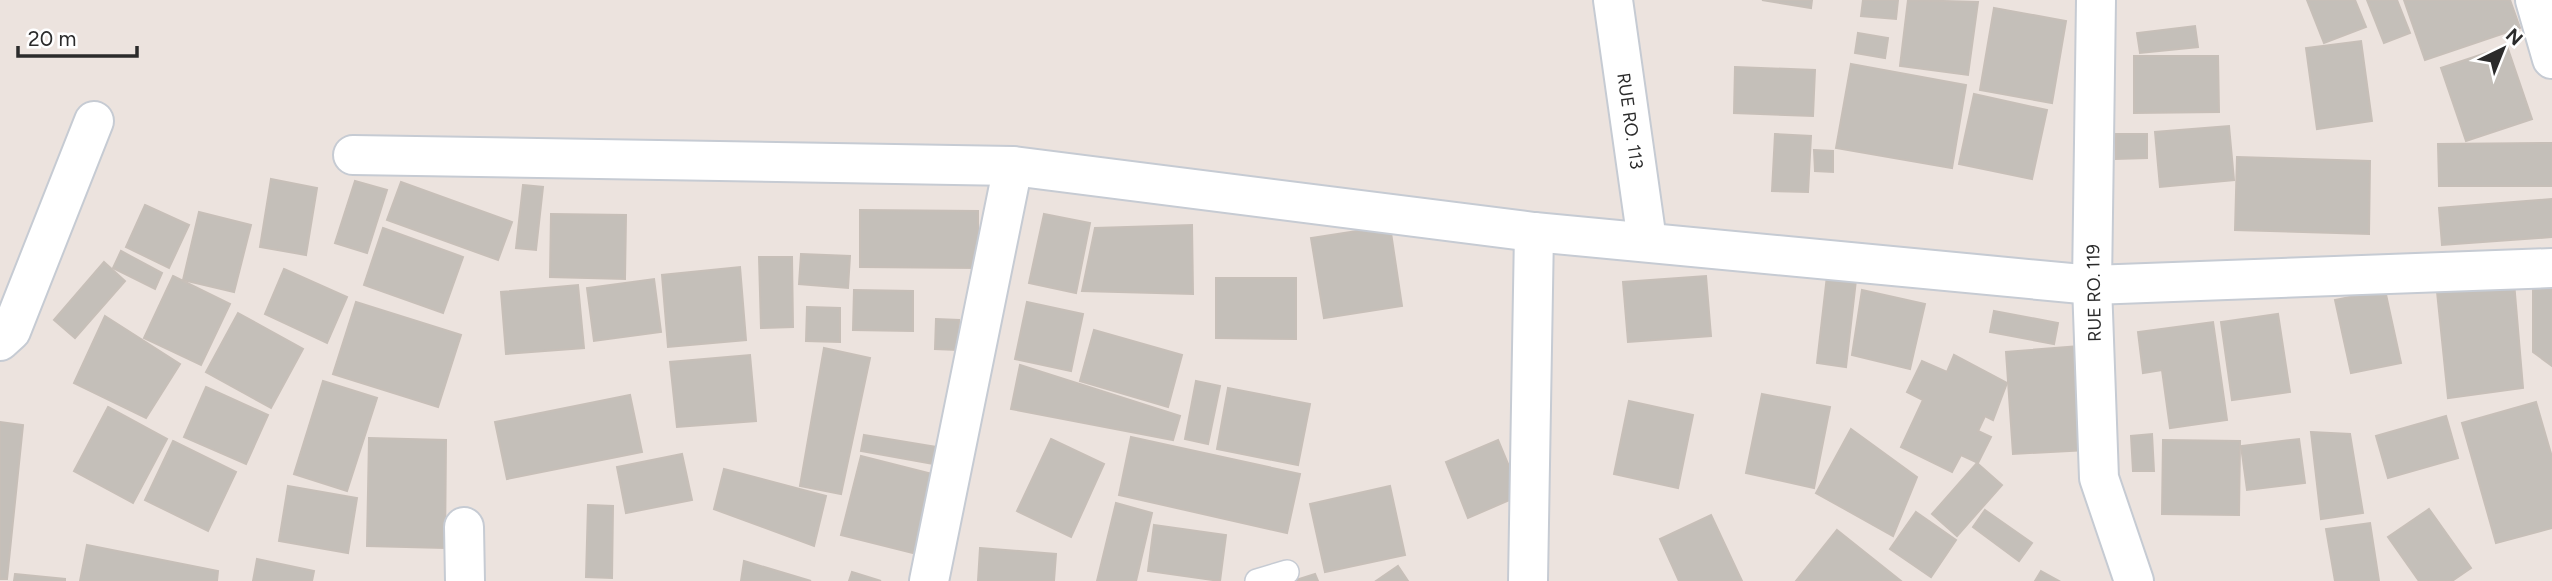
<svg xmlns="http://www.w3.org/2000/svg" width="2552" height="581" font-family="Figtree,sans-serif">
  <style>
    .building { fill: #c4bfb9; stroke: #c7bfb8; stroke-width: 2 }
    .lines { fill: none; stroke-linecap: round; stroke-linejoin: round }
    .lane-casing { stroke: #c6cbd3; stroke-width: 26 }
    .street-casing { stroke: #c6cbd3; stroke-width: 42 }
    .lane { stroke: #fff; stroke-width: 23 }
    .street { stroke: #fff; stroke-width: 38 }
    .labels { text-anchor: middle; dominant-baseline: central; stroke-width: 5; stroke-linejoin: round; paint-order: stroke }
    .street-label { font-size: 18px; fill: #2b2b2b; stroke: #fff }
  </style>
  <rect width="100%" height="100%" fill="#ece3de"/>
  <g class="building">
    <path d="M1762 0H1812L1811 8Z"/>
    <path d="M1863 0H1898L1896 19 1861 16Z"/>
    <path d="M1908 0 1978 2 1968 75 1900 66Z"/>
    <path d="M2307 0H2355L2366 27 2324 43Z"/>
    <path d="M2367 0H2397L2410 33 2384 43Z"/>
    <path d="M2404 0H2510L2520 28 2425 60Z"/>
    <path d="M1994 8 2066 21 2052 103 1980 90Z"/>
    <path d="M2195 26 2198 47 2140 53 2137 33Z"/>
    <path d="M1858 33 1888 38 1885 58 1855 53Z"/>
    <path d="M2361 41 2372 121 2317 129 2306 48Z"/>
    <path d="M2507 46 2532 119 2466 141 2441 68Z"/>
    <path d="M2134 56H2218L2219 112 2134 113Z"/>
    <path d="M1851 64 1966 85 1952 168 1836 148Z"/>
    <path d="M1735 67 1815 70 1813 116 1734 113Z"/>
    <path d="M1974 94 2047 110 2032 179 1959 164Z"/>
    <path d="M2229 126 2234 180 2160 187 2155 132Z"/>
    <path d="M1775 134 1811 136 1808 192 1772 191Z"/>
    <path d="M2116 134H2147V158L2116 159Z"/>
    <path d="M2552 143V186H2439L2438 144Z"/>
    <path d="M1814 150 1833 151V172L1815 171Z"/>
    <path d="M2237 157 2370 161 2369 234 2235 230Z"/>
    <path d="M271 179 317 188 306 255 260 247Z"/>
    <path d="M355 181 387 190 367 253 335 243Z"/>
    <path d="M401 182 512 222 498 260 387 220Z"/>
    <path d="M523 185 543 187 536 250 516 248Z"/>
    <path d="M2552 199V237L2442 245 2439 208Z"/>
    <path d="M145 205 189 225 169 268 126 247Z"/>
    <path d="M860 210 978 211V268L860 267Z"/>
    <path d="M199 212 251 225 234 292 183 280Z"/>
    <path d="M551 214 626 215 625 279 550 277Z"/>
    <path d="M1044 214 1090 223 1076 293 1029 283Z"/>
    <path d="M1192 225 1193 294 1082 291 1095 228Z"/>
    <path d="M1390 226 1402 306 1324 318 1311 238Z"/>
    <path d="M383 228 463 257 443 313 364 285Z"/>
    <path d="M121 251 162 273 155 289 113 268Z"/>
    <path d="M801 254 850 256 848 288 799 284Z"/>
    <path d="M759 257H792L793 327 761 328Z"/>
    <path d="M104 262 125 281 75 338 54 320Z"/>
    <path d="M740 267 746 340 668 347 662 275Z"/>
    <path d="M284 269 347 297 327 343 265 314Z"/>
    <path d="M173 276 230 304 201 365 144 338Z"/>
    <path d="M1706 276 1711 336 1628 342 1623 282Z"/>
    <path d="M1827 276 1856 280 1846 367 1817 363Z"/>
    <path d="M2533 277 2552 287V366L2533 352Z"/>
    <path d="M1216 278H1296V339L1216 338Z"/>
    <path d="M654 279 661 332 594 341 587 288Z"/>
    <path d="M2436 282H2514L2523 388 2448 398Z"/>
    <path d="M578 285 584 348 506 354 501 292Z"/>
    <path d="M854 290 913 291V331L853 330Z"/>
    <path d="M1862 290 1925 304 1910 369 1852 355Z"/>
    <path d="M2385 290 2401 363 2351 373 2335 300Z"/>
    <path d="M356 302 461 335 438 407 333 374Z"/>
    <path d="M1027 302 1083 314 1071 371 1015 359Z"/>
    <path d="M807 307 840 308V342L806 341Z"/>
    <path d="M1994 311 2058 323 2054 344 1990 332Z"/>
    <path d="M238 313 303 349 271 408 206 372Z"/>
    <path d="M2278 314 2290 392 2232 400 2221 322Z"/>
    <path d="M105 316 180 364 146 418 74 383Z"/>
    <path d="M936 319 959 320 958 350 935 349Z"/>
    <path d="M2213 322 2227 420 2170 428 2162 370 2143 373 2138 332Z"/>
    <path d="M1094 330 1182 355 1168 407 1080 381Z"/>
    <path d="M2079 346 2087 450 2013 454 2006 352Z"/>
    <path d="M824 348 870 358 841 494 800 486Z"/>
    <path d="M750 355 756 421 677 427 670 362Z"/>
    <path d="M1954 355 2007 383 1993 420 1985 416 1978 431 1991 437 1978 463 1961 455 1952 472 1901 447 1923 400 1907 392 1922 361 1947 372Z"/>
    <path d="M1020 365 1180 416 1173 440 1011 409Z"/>
    <path d="M323 381 377 398 347 491 294 474Z"/>
    <path d="M1196 381 1220 386 1208 444 1185 439Z"/>
    <path d="M206 387 268 415 246 464 184 437Z"/>
    <path d="M1228 388 1310 404 1298 465 1217 449Z"/>
    <path d="M1762 394 1830 407 1814 488 1746 473Z"/>
    <path d="M630 395 642 452 507 479 495 422Z"/>
    <path d="M1629 401 1693 415 1678 488 1614 474Z"/>
    <path d="M2536 402 2552 457V528L2496 543 2462 423Z"/>
    <path d="M108 407 167 439 133 503 74 471Z"/>
    <path d="M2446 416 2458 458 2388 478 2376 436Z"/>
    <path d="M0 422 23 425 7 579H0Z"/>
    <path d="M1851 429 1917 477 1893 536 1816 493Z"/>
    <path d="M2311 432 2350 434 2363 513 2321 519Z"/>
    <path d="M2152 434 2154 471H2133L2131 436Z"/>
    <path d="M864 435 949 449 945 466 861 451Z"/>
    <path d="M1131 437 1300 474 1287 533 1119 495Z"/>
    <path d="M369 438 446 440 445 548 367 546Z"/>
    <path d="M1051 439 1104 464 1071 537 1017 511Z"/>
    <path d="M2299 439 2305 483 2247 490 2241 446Z"/>
    <path d="M1498 440 1521 495 1468 518 1446 462Z"/>
    <path d="M2163 440 2240 441 2239 515 2162 514Z"/>
    <path d="M173 441 236 472 208 531 145 500Z"/>
    <path d="M682 454 692 500 626 513 617 467Z"/>
    <path d="M861 456 940 476 921 555 841 535Z"/>
    <path d="M1977 463 2002 485 1957 536 1932 514Z"/>
    <path d="M724 469 826 496 814 546 714 509Z"/>
    <path d="M288 486 357 498 348 553 279 541Z"/>
    <path d="M1390 486 1405 555 1325 572 1310 504Z"/>
    <path d="M1116 503 1152 513 1136 581H1097Z"/>
    <path d="M588 505 613 506 612 578 586 577Z"/>
    <path d="M2429 509 2471 568 2452 581H2419L2388 537Z"/>
    <path d="M1985 510 2032 543 2019 561 1973 527Z"/>
    <path d="M1916 512 1956 540 1931 577 1890 549Z"/>
    <path d="M1711 515 1742 581H1679L1660 539Z"/>
    <path d="M2370 523 2379 581H2335L2326 529Z"/>
    <path d="M1154 525 1226 535 1220 581 1148 571Z"/>
    <path d="M1837 530 1901 581H1796Z"/>
    <path d="M87 545 218 571 217 581H80Z"/>
    <path d="M980 548 1056 554 1054 581H978Z"/>
    <path d="M257 559 314 571 312 581H253Z"/>
    <path d="M744 561 811 581H741Z"/>
    <path d="M1398 566 1408 581H1376Z"/>
    <path d="M2041 571 2059 581H2035Z"/>
    <path d="M852 572 881 581H849Z"/>
    <path d="M15 574 65 579V581H14Z"/>
    <path d="M1315 574 1318 581H1293Z"/>
  </g>
  <g class="lines">
    <g class="lane-casing">
      <path id="lane" d="M1257 581 1287 572"/>
    </g>
    <g class="street-casing">
      <g id="street">
        <path d="M1613 0 1647 241"/>
        <path d="M2096 0 2092 285 2099 478 2134 581"/>
        <path d="M2535 0 2552 59"/>
        <path d="M353 155 1013 166 1534 232 2092 285 2552 268"/>
        <path d="M0 341 11 331 94 121"/>
        <path d="M464 527 465 581"/>
        <path d="M929 581 1013 166"/>
        <path d="M1528 581 1534 232"/>
      </g>
    </g>
    <use href="#lane" class="lane"/>
    <use href="#street" class="street"/>
  </g>
  <g class="labels">
    <g class="street-label">
      <text transform="translate(1630 121) rotate(82)">RUE RO. 113</text>
      <text transform="translate(2094 293) rotate(-91)">RUE RO. 119</text>
    </g>
  </g>
  <g transform="translate(2503 49) rotate(43)" stroke="#ffffff" stroke-width="5" paint-order="stroke">
  <path d="M0-5L12 26L0 18L-12 26Z" fill="#2b2b2b"/>
  <text y="-10" font-size="19" font-weight="bold" text-anchor="middle" fill="#2b2b2b">N</text>
  </g>
  <path d="M18 46v10h119v-10" fill="none" stroke="#2b2b2b" stroke-width="3.5"/>
  <text x="28" y="46" font-size="21" fill="#2b2b2b" stroke="#ffffff" stroke-width="5" paint-order="stroke">20 m</text>
</svg>
